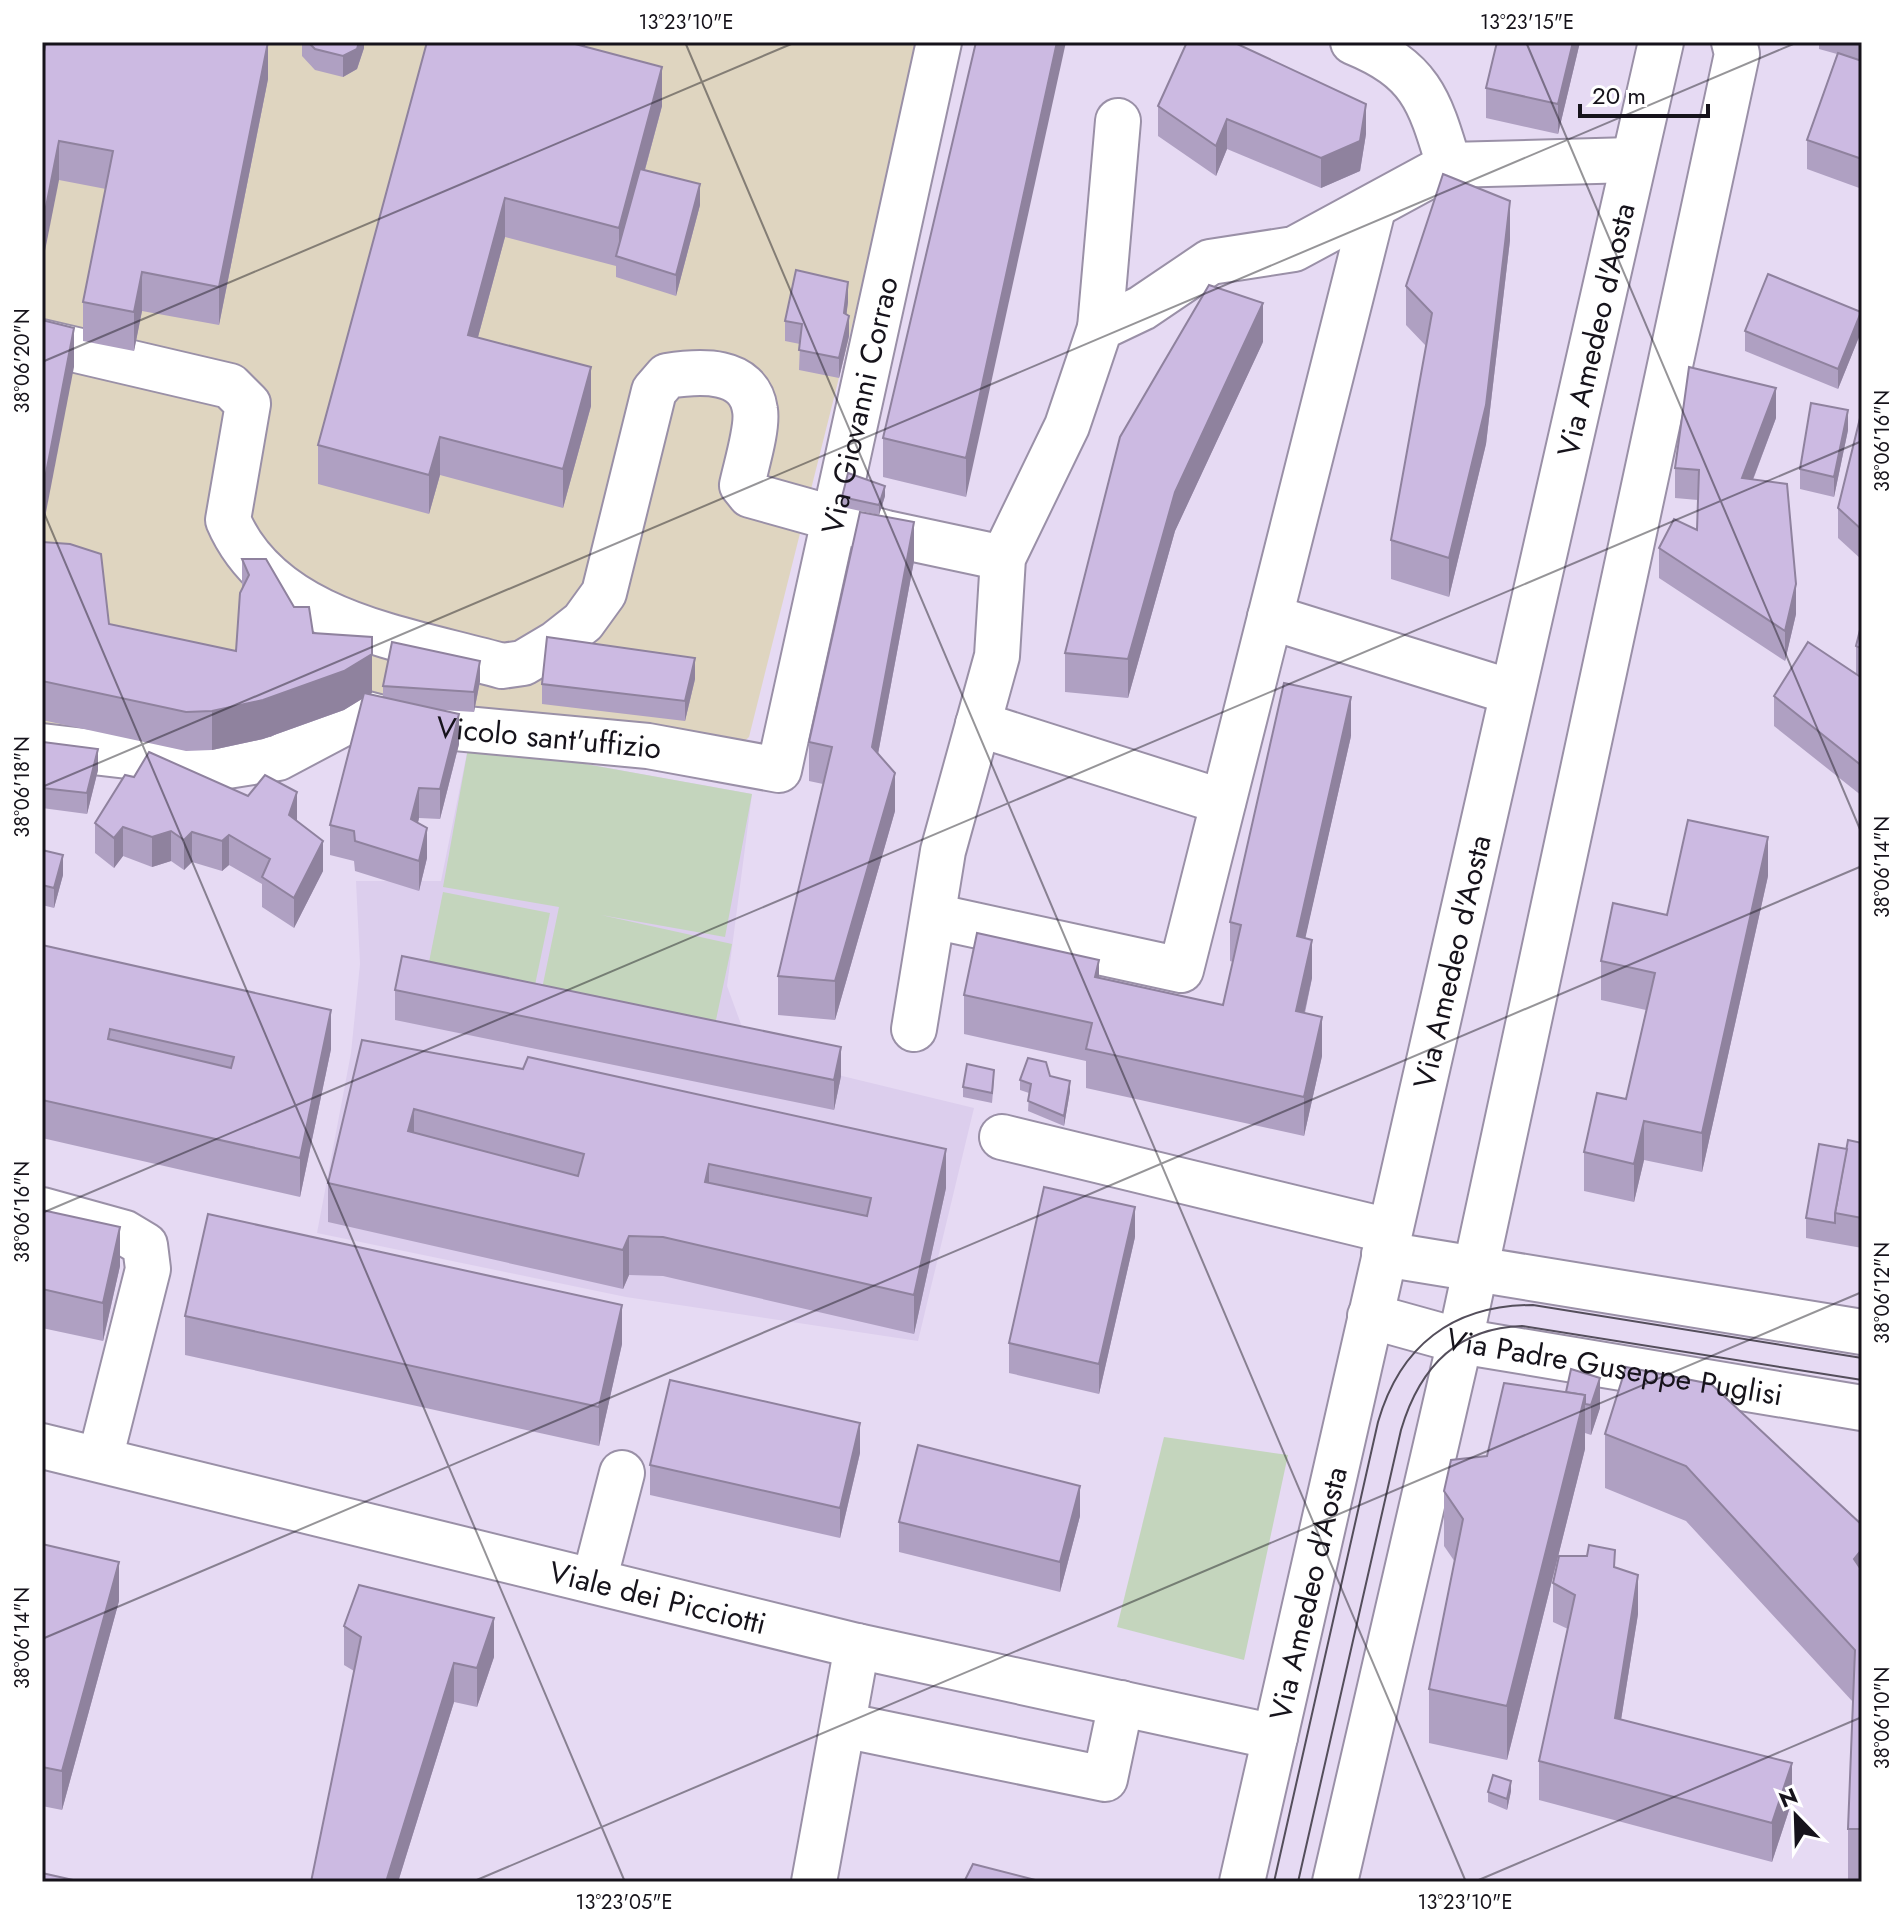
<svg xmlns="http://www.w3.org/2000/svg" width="1904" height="1924" font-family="Jost,sans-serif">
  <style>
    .built { fill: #dcceed }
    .medical { fill: #dfd5c0 }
    .green { fill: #c4d5bd }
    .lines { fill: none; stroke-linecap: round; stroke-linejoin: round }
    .minor-casing { stroke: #9a90a7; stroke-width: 48 }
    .minor { stroke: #fff; stroke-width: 44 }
    .tram { stroke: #544e5b; stroke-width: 2 }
    .wall { fill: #afa0c2 }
    .shaded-wall { fill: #8f829e }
    .building { fill: #ccbae2; stroke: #8f829e; stroke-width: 2; fill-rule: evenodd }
    .ticks { fill: none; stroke: #16131b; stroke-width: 2; stroke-opacity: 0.45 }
    .labels { text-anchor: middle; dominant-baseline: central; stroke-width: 7; stroke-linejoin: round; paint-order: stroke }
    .street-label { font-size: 30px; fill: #16131b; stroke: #fff }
    .neatline { fill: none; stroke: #16131b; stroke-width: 3 }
    .ticks-label { font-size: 20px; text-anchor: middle; fill: #16131b }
  </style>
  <rect width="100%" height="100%" fill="#e6daf3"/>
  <path class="built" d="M469 743 752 794 727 986 752 1054 974 1108 918 1341 626 1297 317 1233 351 1053 360 964 356 881H441Z"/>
  <path class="medical" d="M42 42H923L749 737 740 745 650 730 268 746 42 728Z"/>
  <g class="green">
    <path d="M469 743 752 794 725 937 601 915 732 944 712 1039 539 1003 559 907 443 887Z"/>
    <path d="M443 892 550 913 530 1009 424 987Z"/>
    <path d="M1164 1437 1288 1455 1244 1660 1117 1627Z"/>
  </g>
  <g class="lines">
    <g class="minor-casing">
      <g id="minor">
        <path d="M1353 42C1421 70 1429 99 1449 165"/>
        <path d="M1100 328 1118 121"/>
        <path d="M42 342 230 386 248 404 228 520C272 623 407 639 502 666L523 663 555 644 583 622 604 593 654 391 667 376C699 371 749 367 755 410 758 428 746 466 742 485L750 495 886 533 1003 558"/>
        <path d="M1270 617 1511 692"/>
        <path d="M978 724 1223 802"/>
        <path id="s1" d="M42 746 221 767 278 758 363 713 401 723 648 746 779 770 939 42"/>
        <path d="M933 916 1181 970 1373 209"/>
        <path d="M914 1029 943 851 997 656 1003 558 1067 426 1100 328 1142 308 1210 262 1294 249 1449 165 1632 160"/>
        <path d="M1002 1137 1389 1231"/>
        <path d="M42 1210 125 1233 145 1245 148 1269 100 1459"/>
        <path d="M1384 1254 1862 1332"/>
        <path id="s2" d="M1370 1316 1460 1341 1862 1408"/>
        <path id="s3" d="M42 1446 857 1646 1275 1737"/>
        <path d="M594 1581 622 1473"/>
        <path d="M843 1725 1105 1779 1121 1703"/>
        <path d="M814 1882 857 1646"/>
        <path id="s4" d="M1242 1882 1661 42"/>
        <path d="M1335 1882 1460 1341 1737 54 1734 42"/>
      </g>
    </g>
    <use href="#minor" class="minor"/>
    <g class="tram">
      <path d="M1274 1882 1378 1422C1400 1346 1452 1305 1533 1305L1862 1358"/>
      <path d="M1298 1882 1401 1430C1419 1369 1456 1328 1522 1326L1862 1380"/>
    </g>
  </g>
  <g class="wall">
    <path d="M302 42H364V48L357 69 343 77 315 70 302 56Z"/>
    <path d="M427 42H586L585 46 662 106 645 170 700 205 676 296 616 277V266L505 237 478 337 591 406 563 508 440 475 429 514 318 484V445Z"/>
    <path d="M976 42 966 497 883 477V438Z"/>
    <path d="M1580 42 1558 134 1486 118V88Z"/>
    <path d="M1819 42H1862V189L1807 169V140L1837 54 1819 49Z"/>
    <path d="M42 61 268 79 219 325 142 311 134 351 83 341V302L106 189 59 180Z"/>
    <path d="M1158 106 1366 134 1360 171 1321 188 1227 149 1216 176 1158 136Z"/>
    <path d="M1510 240 1486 444 1449 597 1391 579V540L1426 346 1406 325V286Z"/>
    <path d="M848 302 846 315 849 336 839 378 799 370 800 344 785 341V321Z"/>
    <path d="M1745 331 1861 332 1838 389 1745 351Z"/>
    <path d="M1263 342 1175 531 1128 698 1065 692V653Z"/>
    <path d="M1862 414V560L1838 538V508Z"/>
    <path d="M1776 418 1753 480 1796 614 1785 661 1659 578V548L1697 530 1698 500 1675 498V468Z"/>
    <path d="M1848 430 1834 497 1800 489V469Z"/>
    <path d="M885 496 879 515 842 507V497Z"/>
    <path d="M42 542 109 624 236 651 242 588V559L294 607 313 633 372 693 370 694 383 697V686L480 681 474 712 442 710 459 744 440 819 419 818 418 823 427 858 419 891 355 871 354 861 330 855V825L363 698 344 710 263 739 212 750 186 751 42 720Z"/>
    <path d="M914 561 878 754 895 811 835 1020 778 1015V976L823 784 809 781V742Z"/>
    <path d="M1862 622V796L1774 726V696L1856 674V646Z"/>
    <path d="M695 679 685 721 542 704V684Z"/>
    <path d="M1351 736 1305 938 1312 978 1305 1013 1322 1056 1304 1136 1086 1088V1061L964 1034V995L1099 977 1223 1005 1233 962 1230 961V922Z"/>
    <path d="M42 747 98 770 87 814 42 808Z"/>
    <path d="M297 822 323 871 294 928 262 907V884L229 865 222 871 192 862 184 870 171 861 152 867 123 856 114 868 95 853V823Z"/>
    <path d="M42 850 63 875 54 908 42 905Z"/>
    <path d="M1768 876 1702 1172 1644 1160 1634 1202 1584 1191V1152L1626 1099 1646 1010 1601 1000V961L1667 915Z"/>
    <path d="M42 945 331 1049 300 1197 42 1138Z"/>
    <path d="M395 990 841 1076 834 1110 395 1020Z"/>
    <path d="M362 1040 946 1188 914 1334 663 1276 629 1275 623 1289 328 1222V1183Z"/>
    <path d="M1050 1076 1070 1091 1064 1126 1028 1111 1029 1093 1020 1090V1080Z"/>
    <path d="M994 1080 992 1103 963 1097V1087Z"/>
    <path d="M1862 1143V1248L1806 1238V1218L1847 1149Z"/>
    <path d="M42 1210 120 1266 103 1341 42 1328Z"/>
    <path d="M1135 1237 1099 1394 1009 1373V1343Z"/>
    <path d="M185 1316 622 1344 599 1446 185 1355Z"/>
    <path d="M1566 1392 1600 1408 1591 1435 1585 1433V1449L1507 1760 1429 1743V1689L1455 1562 1444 1546V1491Z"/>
    <path d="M1605 1434 1862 1525V1882H1848V1829L1853 1702 1686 1521 1605 1488Z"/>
    <path d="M860 1453 840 1538 650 1495V1465Z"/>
    <path d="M1080 1516 1060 1592 899 1552V1522Z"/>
    <path d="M42 1544 119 1601 62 1810 42 1806Z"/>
    <path d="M1615 1567 1638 1614 1621 1720 1792 1801 1772 1862 1539 1800V1761L1568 1629 1553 1622V1583Z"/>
    <path d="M344 1626 494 1657 477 1707 454 1702 398 1882H311L354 1671 344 1665Z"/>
    <path d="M1511 1791 1507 1810 1488 1802V1792Z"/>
  </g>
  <g class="shaded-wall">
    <path d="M268 42V79L219 325V287Z"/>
    <path d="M359 42H364V48L357 69 343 77V56Z"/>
    <path d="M575 42H586L575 82Z"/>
    <path d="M1057 42H1066L966 497V458Z"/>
    <path d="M1573 42H1580L1558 134V104Z"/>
    <path d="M662 67V106L621 258 619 257V228Z"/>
    <path d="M1366 104V134L1360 171 1321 188V158Z"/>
    <path d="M1227 119V149L1216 176V146Z"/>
    <path d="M59 141V180L42 266V227Z"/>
    <path d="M700 184V205L676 296V275Z"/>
    <path d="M505 198V237L468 374V335Z"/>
    <path d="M1510 201V240L1486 444 1449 597V558Z"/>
    <path d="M142 272V311L134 351V312Z"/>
    <path d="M848 282V302L844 334V313Z"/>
    <path d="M1263 303V342L1175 531 1128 698V659L1175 492Z"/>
    <path d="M1861 312V332L1838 389V369Z"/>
    <path d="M849 316V336L839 378V358Z"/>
    <path d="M74 328V367L42 533V494Z"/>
    <path d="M591 367V406L563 508V469Z"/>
    <path d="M1776 388V418L1742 508V478Z"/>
    <path d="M1848 410V430L1834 497V477Z"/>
    <path d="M440 437V475L429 514V475Z"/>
    <path d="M885 486V496L879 515V505Z"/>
    <path d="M914 522V561L872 786V747Z"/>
    <path d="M1796 584V614L1785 661V631Z"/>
    <path d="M372 654V693L344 710 263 739 212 750V711Z"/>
    <path d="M695 658V679L685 721V701Z"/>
    <path d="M480 661V681L474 712V692Z"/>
    <path d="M1351 697V736L1297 975V936Z"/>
    <path d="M459 714V744L440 819V789Z"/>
    <path d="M98 749V770L87 814V793Z"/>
    <path d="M895 773V811L835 1020V981Z"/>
    <path d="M419 788V818L411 849V819Z"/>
    <path d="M297 792V822L289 815Z"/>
    <path d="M123 827V856L114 868V838Z"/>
    <path d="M427 828V858L419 891V861Z"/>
    <path d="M171 831V861L152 867V837Z"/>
    <path d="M192 832V862L184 870V840Z"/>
    <path d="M229 835V865L222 871V841Z"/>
    <path d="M1768 837V876L1702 1172V1133Z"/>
    <path d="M323 841V871L294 928V898Z"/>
    <path d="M63 855V875L54 908V888Z"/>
    <path d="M1312 940V978L1296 1050V1011Z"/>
    <path d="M1099 960V999L1095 977Z"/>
    <path d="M331 1010V1049L300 1197V1158Z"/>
    <path d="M1322 1017V1056L1304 1136V1097Z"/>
    <path d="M841 1047V1076L834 1110V1080Z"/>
    <path d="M1070 1081V1091L1064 1126V1116Z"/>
    <path d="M414 1109V1148L408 1131Z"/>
    <path d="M1644 1121V1160L1634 1202V1164Z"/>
    <path d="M946 1149V1188L914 1334V1295Z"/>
    <path d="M709 1164V1203L705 1182Z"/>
    <path d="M1135 1207V1237L1099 1394V1364Z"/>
    <path d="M120 1227V1266L103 1341V1303Z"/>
    <path d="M629 1236V1275L623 1289V1250Z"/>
    <path d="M622 1305V1344L599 1446V1407Z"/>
    <path d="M1600 1378V1408L1591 1435V1405Z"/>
    <path d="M1585 1395V1449L1507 1760V1706Z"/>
    <path d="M860 1423V1453L840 1538V1508Z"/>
    <path d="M1080 1486V1516L1060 1592V1562Z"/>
    <path d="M1862 1549V1604L1854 1559Z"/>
    <path d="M119 1562V1601L62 1810V1771Z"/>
    <path d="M1638 1575V1614L1615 1757V1718Z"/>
    <path d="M494 1618V1657L477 1707V1668Z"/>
    <path d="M454 1663V1702L398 1882H386Z"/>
    <path d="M1792 1763V1801L1772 1862V1823Z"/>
    <path d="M1511 1781V1791L1507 1810V1799Z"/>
  </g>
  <g class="building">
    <path d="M46 42H268L219 287 142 272 134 312 83 302 113 151 59 141 42 227V61Z"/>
    <path d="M308 42H359L357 49 343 56 315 49Z"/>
    <path d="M427 42H575V44L662 67 619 228 505 198 468 335 591 367 563 469 440 437 429 475 318 445Z"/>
    <path d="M976 42H1057L966 458 883 438Z"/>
    <path d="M1187 42H1233L1366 104 1360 141 1321 158 1227 119 1216 146 1158 106Z"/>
    <path d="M1497 42H1573L1558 104 1486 88Z"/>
    <path d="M1838 53 1862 61V159L1807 140Z"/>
    <path d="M640 169 700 184 676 275 616 256Z"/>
    <path d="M1443 174 1510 201 1486 405 1449 558 1391 540 1432 313 1406 286Z"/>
    <path d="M796 270 848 282 844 313 849 316 839 358 799 350 802 324 785 321Z"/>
    <path d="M1768 274 1861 312 1838 369 1745 331Z"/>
    <path d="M1209 285 1263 303 1175 492 1128 659 1065 653 1120 437Z"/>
    <path d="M42 320 74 328 42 494Z"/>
    <path d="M1689 367 1776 388 1742 478 1787 484 1796 584 1785 631 1659 548 1674 519 1697 530 1699 470 1675 468Z"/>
    <path d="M1811 403 1848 410 1834 477 1800 469Z"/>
    <path d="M1861 414H1862V530L1838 508Z"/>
    <path d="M848 473 885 486 879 505 842 497Z"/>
    <path d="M860 512 914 522 872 747 895 773 835 981 778 976 832 747 809 742Z"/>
    <path d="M42 542 70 544 101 554 109 624 236 651 240 593 249 575 242 559H266L294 607H309L313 633 372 637V654L344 671 263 700 212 711 186 712 42 681Z"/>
    <path d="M1862 622V649L1856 646Z"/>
    <path d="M547 637 695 658 685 701 542 684Z"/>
    <path d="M392 642 480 661 474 692 383 686Z"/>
    <path d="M1808 642 1862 678V766L1774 696Z"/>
    <path d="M1284 683 1351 697 1297 936 1312 940 1296 1011 1322 1017 1304 1097 1086 1049 1092 1023 964 995 977 933 1099 960 1095 977 1223 1005 1241 925 1230 922Z"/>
    <path d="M364 693 459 714 440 789 419 788 411 819 427 828 419 861 355 841 354 831 330 825Z"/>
    <path d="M43 742 98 749 87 793 42 788V747Z"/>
    <path d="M149 752 248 796 265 775 297 792 289 815 323 841 294 898 262 877 270 859 229 835 222 841 192 832 184 840 171 831 152 837 123 827 114 838 95 823 125 775 134 777Z"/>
    <path d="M1688 820 1768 837 1702 1133 1644 1121 1634 1164 1584 1152 1597 1093 1626 1099 1655 973 1601 961 1613 903 1667 915Z"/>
    <path d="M42 850 63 855 54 888 42 885Z"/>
    <path d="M42 945 331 1010 300 1158 42 1100ZM110 1029 234 1057 231 1068 108 1039Z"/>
    <path d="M402 956 841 1047 834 1080 395 990Z"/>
    <path d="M362 1040 523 1069 528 1057 946 1149 914 1295 663 1237 629 1236 623 1250 328 1183ZM414 1109 584 1154 578 1176 408 1131ZM709 1164 871 1198 867 1216 705 1182Z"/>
    <path d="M1028 1058 1046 1062 1050 1076 1070 1081 1064 1116 1028 1101 1031 1084 1020 1080Z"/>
    <path d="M967 1064 994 1070 992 1093 963 1087Z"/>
    <path d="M1848 1140 1862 1143V1218L1835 1213Z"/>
    <path d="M1819 1144 1847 1149 1835 1213V1223L1806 1218Z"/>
    <path d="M1044 1187 1135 1207 1099 1364 1009 1343Z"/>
    <path d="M42 1210 120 1227 103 1303 42 1289Z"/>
    <path d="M208 1214 622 1305 599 1407 185 1316Z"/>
    <path d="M1626 1367 1711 1384 1862 1525V1549L1854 1559 1862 1571V1829H1848L1855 1650 1686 1466 1605 1434Z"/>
    <path d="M1571 1369 1600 1378 1591 1405 1585 1404V1395L1566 1392Z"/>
    <path d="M670 1380 860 1423 840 1508 650 1465Z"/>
    <path d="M1504 1383 1585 1395 1507 1706 1429 1689 1463 1519 1444 1491 1451 1460 1487 1456Z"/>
    <path d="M918 1445 1080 1486 1060 1562 899 1522Z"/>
    <path d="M42 1544 119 1562 62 1771 42 1767Z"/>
    <path d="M1589 1545 1615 1550 1614 1567 1638 1575 1615 1718 1792 1763 1772 1823 1539 1761 1575 1595 1553 1583 1559 1556H1587Z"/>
    <path d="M359 1585 494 1618 477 1668 454 1663 386 1882H311L361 1637 344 1626Z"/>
    <path d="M1493 1775 1511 1781 1507 1799 1488 1792Z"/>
    <path d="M973 1864 1043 1882H964Z"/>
    <path d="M42 1873 82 1882H42Z"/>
  </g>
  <path class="ticks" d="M685 42 1466 1882M1526 42 1862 834M42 362 796 42M42 508 625 1882M42 787 1798 42M42 1213 1862 441M42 1639 1862 866M472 1882 1862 1292M1474 1882 1862 1717"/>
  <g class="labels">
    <g class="street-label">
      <text stroke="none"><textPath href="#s4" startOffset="1592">Via Amedeo d'Aosta</textPath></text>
      <text stroke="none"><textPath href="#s1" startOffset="1128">Via Giovanni Corrao</textPath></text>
      <text stroke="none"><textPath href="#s1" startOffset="522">Vicolo sant'uffizio</textPath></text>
      <text stroke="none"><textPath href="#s4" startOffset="944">Via Amedeo d'Aosta</textPath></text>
      <text stroke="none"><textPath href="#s2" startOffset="250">Via Padre Guseppe Puglisi</textPath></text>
      <text stroke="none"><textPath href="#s4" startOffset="296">Via Amedeo d'Aosta</textPath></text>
      <text stroke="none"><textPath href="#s3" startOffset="634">Viale dei Picciotti</textPath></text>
    </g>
  </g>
  <rect width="1904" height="1924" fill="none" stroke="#ffffff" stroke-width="88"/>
  <g transform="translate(1796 1816) rotate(337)" stroke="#ffffff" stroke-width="6" paint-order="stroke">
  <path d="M0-6L14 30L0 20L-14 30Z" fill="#16131b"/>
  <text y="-12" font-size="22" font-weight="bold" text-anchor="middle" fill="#16131b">N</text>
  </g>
  <path d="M1580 104v12h128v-12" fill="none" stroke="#16131b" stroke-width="4"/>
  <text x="1592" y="104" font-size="24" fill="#16131b" stroke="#ffffff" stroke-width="6" paint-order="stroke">20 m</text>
  <rect x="44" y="44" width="1816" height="1836" class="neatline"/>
  <g class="ticks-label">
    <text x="686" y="29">13°23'10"E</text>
    <text x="1527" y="29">13°23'15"E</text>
    <text transform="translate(22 361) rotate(-90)" y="7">38°06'20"N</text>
    <text transform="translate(1882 441) rotate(-90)" y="7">38°06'16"N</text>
    <text transform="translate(22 787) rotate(-90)" y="7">38°06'18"N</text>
    <text transform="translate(1882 867) rotate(-90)" y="7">38°06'14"N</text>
    <text transform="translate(22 1212) rotate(-90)" y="7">38°06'16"N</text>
    <text transform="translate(1882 1293) rotate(-90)" y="7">38°06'12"N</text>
    <text transform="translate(22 1638) rotate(-90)" y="7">38°06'14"N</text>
    <text transform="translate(1882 1718) rotate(-90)" y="7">38°06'10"N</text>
    <text x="624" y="1909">13°23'05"E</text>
    <text x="1465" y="1909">13°23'10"E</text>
  </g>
</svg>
